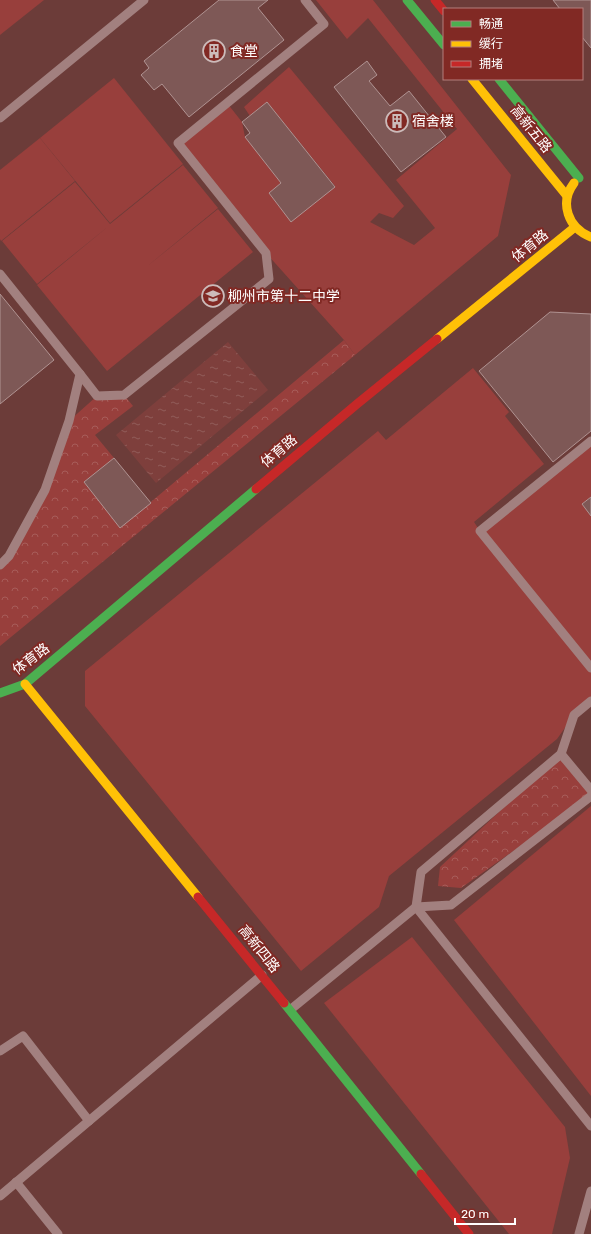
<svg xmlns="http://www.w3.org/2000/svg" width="591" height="1234" font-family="Rubik,'Noto Sans SC',sans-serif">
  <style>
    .green { fill: #983f3c }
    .forest { fill: url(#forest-crowns) }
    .water { fill: url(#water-ripples) }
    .building { fill: #7e5856; stroke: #b09392 }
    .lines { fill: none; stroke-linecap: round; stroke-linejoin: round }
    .lane { stroke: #a2807f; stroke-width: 9 }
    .fast { stroke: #4caf50; stroke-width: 9 }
    .slow { stroke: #ffc107; stroke-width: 9 }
    .jam { stroke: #c62828; stroke-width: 9 }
    .labels { text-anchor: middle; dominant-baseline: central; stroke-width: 4; stroke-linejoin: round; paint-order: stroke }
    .poi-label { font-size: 14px; fill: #fff; stroke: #812924; text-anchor: start }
    .street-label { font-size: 14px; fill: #fff; stroke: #812924 }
  </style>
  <defs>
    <pattern id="forest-crowns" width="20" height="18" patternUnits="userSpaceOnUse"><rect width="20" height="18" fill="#983f3c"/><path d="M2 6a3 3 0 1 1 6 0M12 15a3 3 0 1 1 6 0" fill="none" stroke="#a75c59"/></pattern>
    <pattern id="water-ripples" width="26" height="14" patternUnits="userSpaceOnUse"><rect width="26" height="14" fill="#7e3f3c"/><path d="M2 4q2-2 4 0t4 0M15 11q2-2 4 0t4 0" fill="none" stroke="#915c59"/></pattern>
  </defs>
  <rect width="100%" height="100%" fill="#6c3c39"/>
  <g class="green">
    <path d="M0 0H44L0 35Z"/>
    <path d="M316 0H373L511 175 498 236 355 355 344 340 266 253 178 143 227 103 242 122 245 137 281 183 269 193 291 221 335 186 267 102 250 116 244 107 289 67 404 206 393 218 379 213 370 222 414 245 435 228 396 180 457 129 368 18 347 39Z"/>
    <path d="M114 78 183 164 110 223 40 138Z"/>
    <path d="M40 138 75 181 1 241 0 239V170Z"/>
    <path d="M183 165 218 208 145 268 218 209 253 252 107 371 72 328 145 269 72 328 37 285 110 225 37 284 2 241 75 182 110 224Z"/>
    <path d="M473 368 509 412 505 416 544 464 474 522 480 531 591 441V497L582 504 591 516V701L574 715 557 739 389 876 379 907 301 971 85 706V671L378 431 386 440Z"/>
    <path d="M591 806V1096L454 920Z"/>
    <path d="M412 937 565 1127 570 1158 552 1234H509L324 1003Z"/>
  </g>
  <g class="forest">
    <path d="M344 340 355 355 0 646V565L45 490 69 421 97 396 124 395 133 406 95 435 114 458 84 482 121 527Z"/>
    <path d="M561 754 591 796 461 888 438 886 440 867Z"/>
  </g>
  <path class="water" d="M228 342 268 390 156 483 116 435Z"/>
  <g class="building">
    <path d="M219 0H268L258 8 284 40 189 117 162 84 154 90 141 75 149 68 144 61Z"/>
    <path d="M553 0H591V48L582 37V9H560Z"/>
    <path d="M367 61 377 75 369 81 390 106 409 91 446 137 401 172 334 87Z"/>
    <path d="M267 102 335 187 291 222 269 193 281 183 245 137 250 133 242 122Z"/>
    <path d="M0 294 54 360 0 404Z"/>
    <path d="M550 312 591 314V431L553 462 479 371Z"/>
    <path d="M114 458 151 503 120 528 84 482Z"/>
    <path d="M591 497V516L582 504Z"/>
  </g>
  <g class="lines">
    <g class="lane">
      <path d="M0 118 144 0"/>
      <path d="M0 274 80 374 69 421 45 490 9 556 0 565"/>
      <path d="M80 374 97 396 124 395 269 279 266 253 178 143 324 24 305 0"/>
      <path d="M591 441 480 531 591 668"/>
      <path d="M561 754 574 715 591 701"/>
      <path d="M591 790 561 754 421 872 416 907 591 1126"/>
      <path d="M290 1010 416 907 451 905 591 796"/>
      <path d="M0 1051 23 1036 89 1121"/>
      <path d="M16 1182 58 1234"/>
      <path d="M0 1196 262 975"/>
      <path d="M579 1234 591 1191"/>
    </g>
    <g class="fast">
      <path d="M407 0 444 45"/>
      <path d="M499 79 579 178"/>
      <path d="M0 693 25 684 256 489"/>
      <path d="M284 1003 421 1174"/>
    </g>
    <g class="slow">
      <path d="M472 79 567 196"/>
      <path d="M574 183C559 203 568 228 591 237"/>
      <path d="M437 339 575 227"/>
      <path d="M25 684 198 897"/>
    </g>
    <g class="jam">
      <path d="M435 0 444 11"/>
      <path d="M256 489 357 404 437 339"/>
      <path d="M198 897 284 1003"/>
      <path d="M421 1174 469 1234"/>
    </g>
  </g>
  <defs>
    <g id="building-ring" transform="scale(1.15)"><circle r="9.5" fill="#812924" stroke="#ccbbba" stroke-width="1.5"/><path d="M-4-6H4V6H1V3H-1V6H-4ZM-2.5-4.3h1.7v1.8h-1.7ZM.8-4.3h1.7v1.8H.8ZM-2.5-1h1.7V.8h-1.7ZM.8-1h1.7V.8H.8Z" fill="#ccbbba"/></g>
    <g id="school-ring" transform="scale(1.15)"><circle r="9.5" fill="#812924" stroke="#ccbbba" stroke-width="1.5"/><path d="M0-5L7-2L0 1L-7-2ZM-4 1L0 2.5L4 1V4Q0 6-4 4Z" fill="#ccbbba"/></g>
  </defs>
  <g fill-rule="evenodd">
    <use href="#building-ring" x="214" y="51"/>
    <use href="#building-ring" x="397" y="121"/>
    <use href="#school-ring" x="213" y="296"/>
  </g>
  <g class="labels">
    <g class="poi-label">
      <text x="230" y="51">食堂</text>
      <text x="412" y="121">宿舍楼</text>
      <text x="228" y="296">柳州市第十二中学</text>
    </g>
    <g class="street-label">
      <text transform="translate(531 129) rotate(51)">高新五路</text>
      <text transform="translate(530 246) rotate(-39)">体育路</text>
      <text transform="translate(279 451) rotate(-40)">体育路</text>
      <text transform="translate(31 659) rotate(-37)">体育路</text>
      <text transform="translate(259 949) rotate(51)">高新四路</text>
    </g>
  </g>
  <rect x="443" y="8" width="140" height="72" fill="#812924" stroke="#b37f7c"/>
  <rect x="451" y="21" width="20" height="6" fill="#4caf50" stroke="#b37f7c"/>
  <text x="479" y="28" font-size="12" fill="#ffffff">畅通</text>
  <rect x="451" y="41" width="20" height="6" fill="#ffc107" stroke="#b37f7c"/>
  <text x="479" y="48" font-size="12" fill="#ffffff">缓行</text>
  <rect x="451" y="61" width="20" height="6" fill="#c62828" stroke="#b37f7c"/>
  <text x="479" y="68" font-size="12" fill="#ffffff">拥堵</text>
  <path d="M455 1218v6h60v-6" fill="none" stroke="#ffffff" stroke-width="2"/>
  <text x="461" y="1218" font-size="12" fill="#ffffff" stroke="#812924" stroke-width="3" paint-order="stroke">20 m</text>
</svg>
